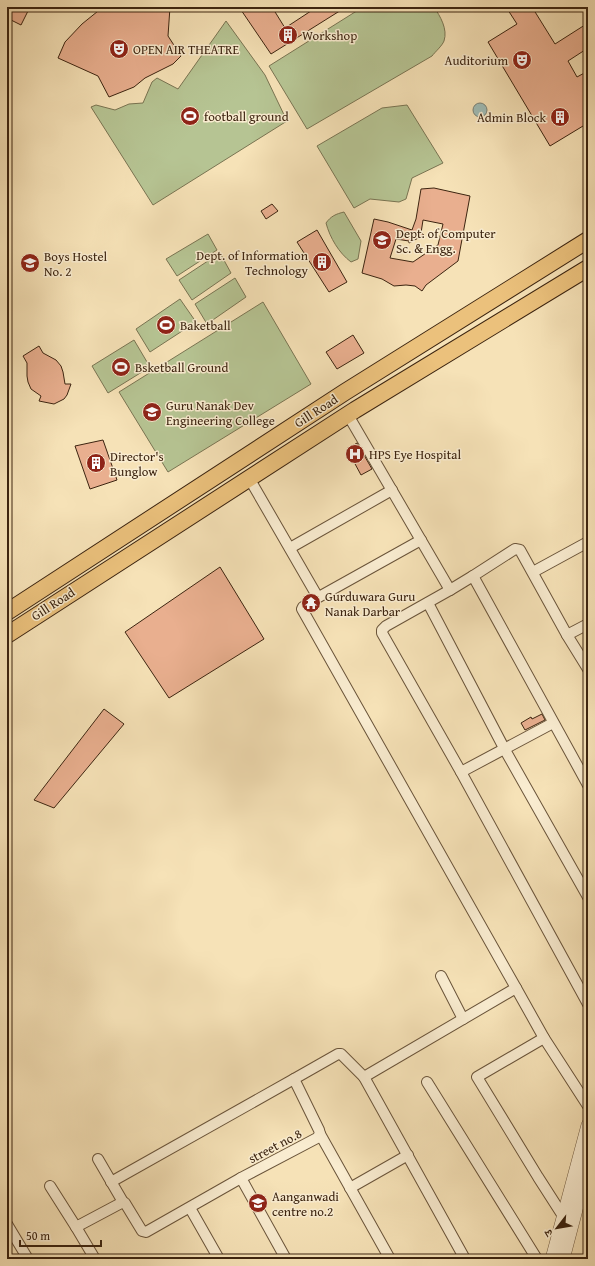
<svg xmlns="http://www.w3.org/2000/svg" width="595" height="1266" font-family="'Gentium Book Plus','Noto Serif Devanagari',serif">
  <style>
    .green { fill: #b6c493; stroke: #797452 }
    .water { fill: #9fbcb6; stroke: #777f74 }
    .building { fill: #e9af8f; stroke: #3c2410; fill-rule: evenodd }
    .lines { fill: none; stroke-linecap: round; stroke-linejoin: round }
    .minor-casing { stroke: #6a543a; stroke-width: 12 }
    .tertiary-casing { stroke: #6a543a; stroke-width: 14 }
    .primary-casing { stroke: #3c2410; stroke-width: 18 }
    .minor { stroke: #f9ecd0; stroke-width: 10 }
    .tertiary { stroke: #f9ecd0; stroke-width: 13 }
    .primary { stroke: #ebc17c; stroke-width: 16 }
    .labels { text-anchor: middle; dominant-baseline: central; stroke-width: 3; stroke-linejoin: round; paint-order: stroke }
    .poi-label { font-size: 13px; fill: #3c2410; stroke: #f9ecd0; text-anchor: start }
    .street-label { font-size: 13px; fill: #3c2410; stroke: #f9ecd0 }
  </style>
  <rect width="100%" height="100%" fill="#f6e2b7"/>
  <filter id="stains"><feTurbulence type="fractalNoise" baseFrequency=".005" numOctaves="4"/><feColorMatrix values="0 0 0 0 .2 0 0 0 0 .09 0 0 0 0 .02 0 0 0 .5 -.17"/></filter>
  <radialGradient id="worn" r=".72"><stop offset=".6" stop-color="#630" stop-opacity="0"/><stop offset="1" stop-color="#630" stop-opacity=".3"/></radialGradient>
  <g class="green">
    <path d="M363 7H434C440 16 448 29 444 41 442 46 435 52 432 56L307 129 269 66Z"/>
    <path d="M226 21 265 75 287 121 153 205 91 107 96 105 115 110 129 104 143 103 152 82 157 78 178 89Z"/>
    <path d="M407 105 443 163 412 178 406 199 399 202 370 199 354 208 317 146 382 108Z"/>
    <path d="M344 212 361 241 358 259 351 262C339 253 330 238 326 223 331 216 336 214 344 212Z"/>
    <path d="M208 234 217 250 177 276 166 259Z"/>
    <path d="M220 253 231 273 192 300 179 280Z"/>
    <path d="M235 278 246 297 207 324 195 304Z"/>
    <path d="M180 299 196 322 150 352 136 329Z"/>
    <path d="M263 302 311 384 168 472 119 392Z"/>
    <path d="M134 340 150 367 108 393 92 366Z"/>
  </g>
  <circle class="water" cx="480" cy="110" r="7"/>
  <g class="building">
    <path d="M10 7H30L21 25 7 18V14Z"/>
    <path d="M103 7H170L168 36 181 56 173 64 145 78 134 87 109 97 98 76 58 58 65 42 82 24Z"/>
    <path d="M239 7H272L285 28 317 7H346L271 54Z"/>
    <path d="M506 7H532L555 44 588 23V48L568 61 577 77 588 71V123L550 146 488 42 517 24Z"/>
    <path d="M434 188 470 196 458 261 426 285 422 291 415 286 406 285 394 286 382 279 362 273 374 219 388 222 412 230 416 219 421 189ZM423 220 443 224 438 245 413 262 390 258 396 239 409 241V243L424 235 421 233Z"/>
    <path d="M272 204 278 211 266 219 261 211Z"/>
    <path d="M317 230 347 282 329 292 297 242Z"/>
    <path d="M353 335 364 353 337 369 326 352Z"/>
    <path d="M39 346 43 353 56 360 61 366 63 372 65 384H71L67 395 64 399 54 404 39 401 41 396 31 389 28 382 27 376V363L23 356Z"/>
    <path d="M103 440 117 480 90 489 75 446Z"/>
    <path d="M357 443 372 469 361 475 347 449Z"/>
    <path d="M220 567 264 639 169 698 125 632Z"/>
    <path d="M104 709 124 724 54 808 34 800Z"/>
    <path d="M542 714 545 720 525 730 521 723 531 717 532 719Z"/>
  </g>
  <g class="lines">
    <g class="minor-casing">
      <g id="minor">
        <path d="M348 415 450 590 386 626 382 630V633L461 772 588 1004"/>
        <path d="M249 478 316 594 317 598 303 607 302 609 516 988 364 1077 341 1054H338L294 1079 319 1130 320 1134 317 1138 241 1178 286 1259"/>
        <path d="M290 548 392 490"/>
        <path d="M533 572 588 542"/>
        <path d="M473 576 515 549 520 550 567 635 588 669"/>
        <path d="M450 590 473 576 588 785"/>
        <path d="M317 598 421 540"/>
        <path d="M428 603 505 750 588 897"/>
        <path d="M567 635 588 624"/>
        <path d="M461 772 553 723"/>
        <path d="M441 976 463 1019"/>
        <path d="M516 988 544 1038 588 1106"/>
        <path d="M544 1038 477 1077 538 1177 563 1216"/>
        <path d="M364 1077 465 1259"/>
        <path d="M427 1082 537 1259"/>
        <path d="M320 1134 390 1259"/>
        <path d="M98 1159 123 1202"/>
        <path d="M111 1182 294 1079"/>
        <path d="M50 1186 76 1227 123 1202 125 1203 142 1231 146 1232 241 1178"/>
        <path d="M350 1188 408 1155"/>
        <path d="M190 1208 219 1259"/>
        <path d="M7 1224 28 1259"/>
        <path d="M76 1227 95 1259"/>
      </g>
    </g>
    <g class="tertiary-casing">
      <g id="tertiary">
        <path d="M552 1259 588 1125"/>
        <path d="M563 1259 588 1164"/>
      </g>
    </g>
    <g class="primary-casing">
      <g id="primary">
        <path d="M7 612 345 392 588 240"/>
        <path d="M7 635 355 410 588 268"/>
      </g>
    </g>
    <use href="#minor" class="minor"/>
    <use href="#tertiary" class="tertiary"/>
    <use href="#primary" class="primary"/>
  </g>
  <defs>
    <g id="building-disc" transform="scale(1)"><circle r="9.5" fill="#8f2418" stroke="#f9ecd0"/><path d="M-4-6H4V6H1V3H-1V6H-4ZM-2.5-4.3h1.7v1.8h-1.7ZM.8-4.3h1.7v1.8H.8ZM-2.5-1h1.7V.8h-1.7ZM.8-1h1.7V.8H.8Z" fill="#fff"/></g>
    <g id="theatre-disc" transform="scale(1)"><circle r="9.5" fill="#8f2418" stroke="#f9ecd0"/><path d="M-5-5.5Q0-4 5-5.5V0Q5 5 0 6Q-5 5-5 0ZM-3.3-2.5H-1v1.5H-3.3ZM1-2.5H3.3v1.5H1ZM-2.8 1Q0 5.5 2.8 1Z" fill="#fff"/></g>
    <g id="stadium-disc" transform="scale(1)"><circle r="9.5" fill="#8f2418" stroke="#f9ecd0"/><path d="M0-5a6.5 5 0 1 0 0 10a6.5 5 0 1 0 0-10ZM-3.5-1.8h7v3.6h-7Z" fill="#fff"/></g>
    <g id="university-disc" transform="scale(1)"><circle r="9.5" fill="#8f2418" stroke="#f9ecd0"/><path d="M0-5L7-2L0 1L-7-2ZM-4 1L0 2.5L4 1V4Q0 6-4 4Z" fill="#fff"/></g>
    <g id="hospital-disc" transform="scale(1)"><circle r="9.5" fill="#8f2418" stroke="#f9ecd0"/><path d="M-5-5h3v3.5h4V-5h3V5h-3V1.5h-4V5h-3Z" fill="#fff"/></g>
    <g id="temple-disc" transform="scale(1)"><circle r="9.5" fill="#8f2418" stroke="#f9ecd0"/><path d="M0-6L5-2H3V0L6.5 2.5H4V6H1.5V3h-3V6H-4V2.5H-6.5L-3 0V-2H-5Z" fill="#fff"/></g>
    <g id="school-disc" transform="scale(1)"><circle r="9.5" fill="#8f2418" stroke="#f9ecd0"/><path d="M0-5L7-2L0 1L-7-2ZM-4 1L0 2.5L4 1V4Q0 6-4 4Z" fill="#fff"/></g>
  </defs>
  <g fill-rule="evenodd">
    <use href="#building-disc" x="288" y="35"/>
    <use href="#theatre-disc" x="119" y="49"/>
    <use href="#theatre-disc" x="522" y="60"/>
    <use href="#stadium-disc" x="190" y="116"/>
    <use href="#building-disc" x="560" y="117"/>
    <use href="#university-disc" x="382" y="240"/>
    <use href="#building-disc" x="322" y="262"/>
    <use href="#university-disc" x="30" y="263"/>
    <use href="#stadium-disc" x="166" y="325"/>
    <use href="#stadium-disc" x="121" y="367"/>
    <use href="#university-disc" x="152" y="412"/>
    <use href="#hospital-disc" x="355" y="454"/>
    <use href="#building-disc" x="96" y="463"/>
    <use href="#temple-disc" x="311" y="603"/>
    <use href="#school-disc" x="258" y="1203"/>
  </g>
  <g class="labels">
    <g class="poi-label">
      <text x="302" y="35">Workshop</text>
      <text x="133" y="49">OPEN AIR THEATRE</text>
      <text x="508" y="60" text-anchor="end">Auditorium</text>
      <text x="204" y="116">football ground</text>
      <text x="546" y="117" text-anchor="end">Admin Block</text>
      <text x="396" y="233">Dept. of Computer<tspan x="396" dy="15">Sc. &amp; Engg.</tspan></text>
      <text x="308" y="255" text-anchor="end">Dept. of Information<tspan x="308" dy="15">Technology</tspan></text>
      <text x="44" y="256">Boys Hostel<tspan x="44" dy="15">No. 2</tspan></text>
      <text x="180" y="325">Baketball</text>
      <text x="135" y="367">Bsketball Ground</text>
      <text x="166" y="405">Guru Nanak Dev<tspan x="166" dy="15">Engineering College</tspan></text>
      <text x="369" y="454">HPS Eye Hospital</text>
      <text x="110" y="456">Director's<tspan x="110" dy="15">Bunglow</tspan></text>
      <text x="325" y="596">Gurduwara Guru<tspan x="325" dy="15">Nanak Darbar</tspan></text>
      <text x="272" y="1196">Aanganwadi<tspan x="272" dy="15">centre no.2</tspan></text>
    </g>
    <g class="street-label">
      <text transform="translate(316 411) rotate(-33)">Gill Road</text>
      <text transform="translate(53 604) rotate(-33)">Gill Road</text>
      <text transform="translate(275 1146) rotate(-28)">street no.8</text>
    </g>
  </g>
  <rect width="595" height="1266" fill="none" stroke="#f6e2b7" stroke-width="24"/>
  <rect x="8" y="8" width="579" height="1250" fill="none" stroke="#3c2410" stroke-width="2"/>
  <rect x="12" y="12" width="571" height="1242" fill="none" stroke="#3c2410"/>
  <g transform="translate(557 1228) rotate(239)" stroke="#f9ecd0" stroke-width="3" paint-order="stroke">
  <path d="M0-3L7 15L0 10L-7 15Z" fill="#3c2410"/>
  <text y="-6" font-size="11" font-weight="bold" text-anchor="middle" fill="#3c2410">उ</text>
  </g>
  <path d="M20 1240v6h81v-6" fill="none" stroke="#3c2410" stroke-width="2"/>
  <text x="26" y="1240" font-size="12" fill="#3c2410" stroke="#f9ecd0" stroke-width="3" paint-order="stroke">50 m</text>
  <rect width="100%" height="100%" filter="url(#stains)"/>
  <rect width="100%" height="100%" fill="url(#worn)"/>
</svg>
